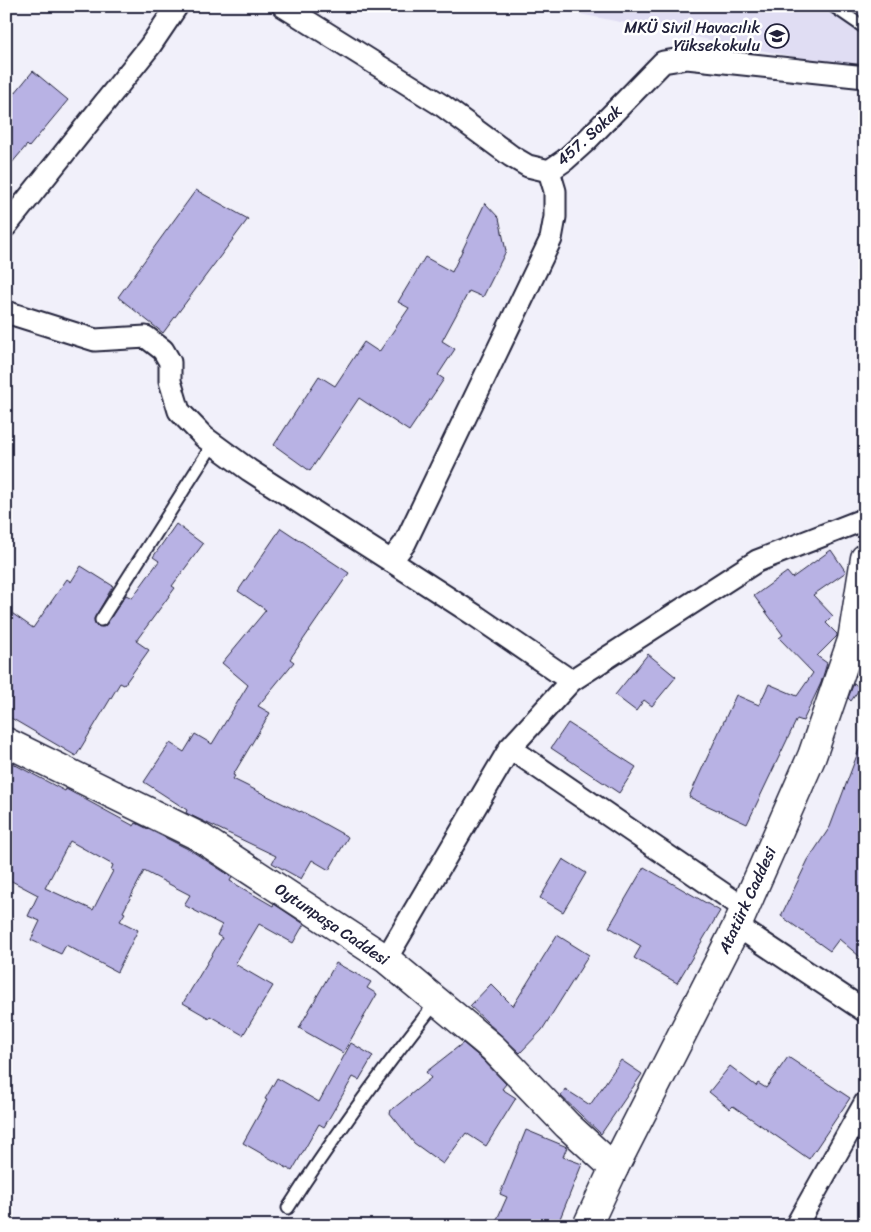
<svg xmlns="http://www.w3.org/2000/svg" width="871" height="1232" font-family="Sriracha,sans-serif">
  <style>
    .built { fill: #e0ddf3 }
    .building { fill: #b8b2e4; stroke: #22223b; fill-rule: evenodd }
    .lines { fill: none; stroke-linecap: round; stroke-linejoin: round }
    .lane-casing { stroke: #22223b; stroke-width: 15 }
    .street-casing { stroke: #22223b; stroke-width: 25 }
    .secondary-casing { stroke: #22223b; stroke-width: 31 }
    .lane { stroke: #fff; stroke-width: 11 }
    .street { stroke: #fff; stroke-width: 21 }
    .secondary { stroke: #fff; stroke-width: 28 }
    .labels { text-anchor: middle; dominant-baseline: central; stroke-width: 5; stroke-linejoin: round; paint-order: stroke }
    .poi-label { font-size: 16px; fill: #22223b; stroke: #fff; text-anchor: end }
    .street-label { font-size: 16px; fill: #22223b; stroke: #fff }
  </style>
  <rect width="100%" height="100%" fill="#f1f0fa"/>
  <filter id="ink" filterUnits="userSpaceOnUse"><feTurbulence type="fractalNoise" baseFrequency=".02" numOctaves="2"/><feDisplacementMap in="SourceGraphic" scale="10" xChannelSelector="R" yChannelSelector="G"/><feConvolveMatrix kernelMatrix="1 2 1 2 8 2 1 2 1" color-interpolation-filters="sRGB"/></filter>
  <g filter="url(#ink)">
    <path class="built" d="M556 6H865V63L835 65 555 9Z"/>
    <g class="building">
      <path d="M33 71 68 100 29 147 27 145 6 170V104Z"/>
      <path d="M196 190 248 219 163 333 118 297Z"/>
      <path d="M485 203 499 218 506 251 483 297 469 291 442 341 455 349 438 375 444 379 409 431 359 398 310 471 274 445 319 376 335 386 364 342 379 352 409 308 398 302 425 257 452 272Z"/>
      <path d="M176 524 203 544 172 586 175 588 136 641 149 650 124 685 120 683 76 756 11 718H6V609L33 628 67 579 71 582 81 566 113 586 94 619 97 626 104 627 126 595 132 598 159 561 153 557Z"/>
      <path d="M281 528 349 573 290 659 294 662 258 706 270 713 233 775 235 776 233 779 300 812 301 811 348 837 329 870 312 860 301 879 272 863 276 856 186 813 187 810 144 782 170 743 184 752 195 734 212 744 248 685 222 663 266 610 238 591Z"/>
      <path d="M831 550 846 572 813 595 833 616 826 623 837 634V636L817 656 827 663 821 683 803 721 797 719 747 824 689 797 736 695 759 705 769 684 797 696 813 673 779 638 783 635 754 596 787 572 792 578Z"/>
      <path d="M648 654 676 677 652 706 644 700 636 711 615 695Z"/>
      <path d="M854 683 860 688 851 701 848 698Z"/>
      <path d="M568 723 636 767 619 793 551 748Z"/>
      <path d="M863 739H865V961L839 939 830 951 781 916 808 860 830 827Z"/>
      <path d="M6 760 65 791 66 789 134 826 136 823 190 850 232 877 230 881 273 906 274 904 304 924 293 943 259 924 235 964 273 986 243 1035 210 1016 209 1018 183 1003 222 938 217 935 222 925 184 905 190 895 144 871 123 912 125 913 120 921 138 930 117 972 66 945 61 954 31 940 40 921 28 916 38 895 6 878ZM70 841 113 865 111 870 113 871 93 910 45 888Z"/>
      <path d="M563 859 586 873 563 912 540 898Z"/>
      <path d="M644 867 720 911 677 983 634 958 641 946 609 927Z"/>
      <path d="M557 935 589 955 542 1030 520 1053 470 1006 491 984 513 1006Z"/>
      <path d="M336 963 371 982 367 988 377 994 343 1053 299 1028Z"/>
      <path d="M351 1043 373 1056 359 1080 353 1077 324 1127 319 1124 292 1171 243 1143 267 1100 265 1099 277 1078 319 1102Z"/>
      <path d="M463 1043 482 1059 506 1084 502 1089 516 1098 486 1146 466 1133 443 1164 414 1143 389 1112 431 1078 426 1072Z"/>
      <path d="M788 1057 850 1098 809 1159 733 1106 730 1109 709 1092 730 1066 756 1086 758 1083 766 1088Z"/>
      <path d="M621 1060 642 1074 601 1134 561 1096 565 1089 590 1105Z"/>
      <path d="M526 1130 567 1147 563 1157 582 1164 557 1226H494L507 1197 500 1194Z"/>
    </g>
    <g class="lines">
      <g class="lane-casing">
        <g id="lane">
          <path d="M833 6 865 28"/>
          <path d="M101 620 213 444"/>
          <path d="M288 1208C334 1136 384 1068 437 1001"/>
        </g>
      </g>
      <g class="street-casing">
        <g id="street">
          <path d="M283 6 443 106 511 156 528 166 549 171 565 160 586 141 663 62 687 58 865 77"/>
          <path d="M549 171 555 191V217L551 239 405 543 391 561 476 616 571 681"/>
          <path d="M6 226 150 46 177 6"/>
          <path d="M6 312 95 340 146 337 163 350 170 362V381L179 411 204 437 249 470 391 561"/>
          <path d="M510 748 744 908"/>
          <path d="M737 926 865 1011"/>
          <path d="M386 959 510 748 571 681 757 561 865 519"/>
          <path d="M796 1226 865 1103"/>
        </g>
      </g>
      <g class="secondary-casing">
        <g id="secondary">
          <path d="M6 742 198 836 386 959 493 1048 567 1125 614 1168"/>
          <path d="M587 1226 614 1168 737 926 812 756 852 640 865 558"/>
        </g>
      </g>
      <use href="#lane" class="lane"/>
      <use href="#street" class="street"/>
      <use href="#secondary" class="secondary"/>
    </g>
  </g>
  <defs>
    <g id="school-ring" transform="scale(1.25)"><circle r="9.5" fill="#fff" stroke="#22223b" stroke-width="1.5"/><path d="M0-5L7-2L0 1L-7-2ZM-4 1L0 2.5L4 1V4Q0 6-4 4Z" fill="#22223b"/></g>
  </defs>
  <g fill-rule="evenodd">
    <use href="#school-ring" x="777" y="36"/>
  </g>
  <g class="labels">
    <g class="poi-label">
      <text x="760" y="27">MKÜ Sivil Havacılık<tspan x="760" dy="18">Yüksekokulu</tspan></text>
    </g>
    <g class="street-label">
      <text transform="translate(589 135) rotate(-42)">457. Sokak</text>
      <text transform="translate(747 900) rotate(-65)">Atatürk Caddesi</text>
      <text transform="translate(332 924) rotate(34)">Oytunpaşa Caddesi</text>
    </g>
  </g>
  <rect width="871" height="1232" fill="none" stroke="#fff" stroke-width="25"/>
  <rect x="12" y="12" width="846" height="1207" fill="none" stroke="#22223b" stroke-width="2" filter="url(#ink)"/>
</svg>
